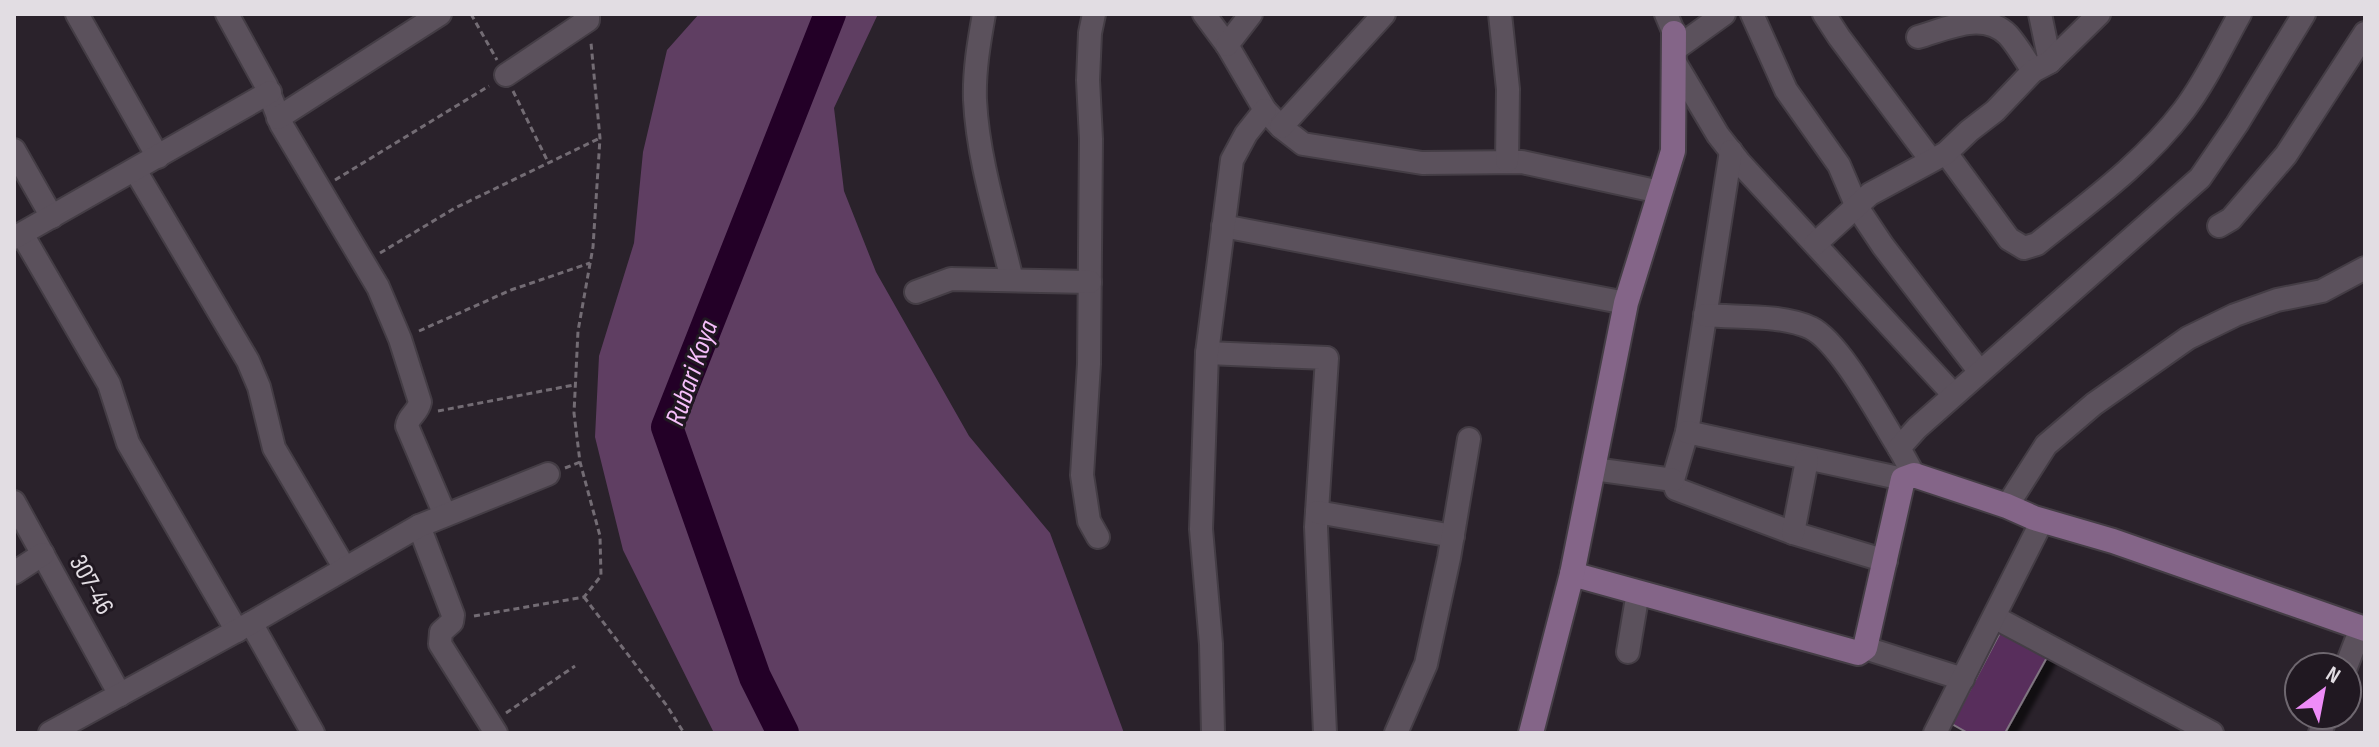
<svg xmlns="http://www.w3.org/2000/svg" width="2379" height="747" font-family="'Sofia Sans Condensed',sans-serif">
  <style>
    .green { fill: #5f3e62 }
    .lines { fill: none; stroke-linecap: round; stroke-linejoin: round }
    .river { stroke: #230027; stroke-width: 32 }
    .building { fill: #582d5c; stroke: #7f7580; stroke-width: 2; filter: url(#shadow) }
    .street-casing { stroke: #443d45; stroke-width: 26 }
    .secondary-casing { stroke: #443d45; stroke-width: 28 }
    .path { stroke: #736c74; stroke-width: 3; stroke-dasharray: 6 4; stroke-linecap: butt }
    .street { stroke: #5b515c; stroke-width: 22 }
    .secondary { stroke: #846588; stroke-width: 24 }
    .labels { text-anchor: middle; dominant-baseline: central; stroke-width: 6; stroke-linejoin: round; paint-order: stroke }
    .street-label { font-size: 26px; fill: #e2dde3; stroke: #201821 }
    .water-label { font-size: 28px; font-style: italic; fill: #f6bffb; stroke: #201821 }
  </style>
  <defs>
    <filter id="shadow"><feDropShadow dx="9" dy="5" stdDeviation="2" flood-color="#0009"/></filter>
  </defs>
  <rect width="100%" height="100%" fill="#2a222b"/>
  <path class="green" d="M699 14H878L834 108 844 191 876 272 969 436 1050 533 1124 733H714L623 550 595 437 599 356 634 243 643 152 667 50Z"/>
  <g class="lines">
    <path class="river" d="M783 733 755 677 667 427 830 14"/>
  </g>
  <path class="building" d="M2003 627 2050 652 2005 733H1968L1952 724Z"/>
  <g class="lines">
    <g class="street-casing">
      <g id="street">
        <path d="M77 14 158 157"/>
        <path d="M227 14 266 85 281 124 378 287 400 339 420 402C418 413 408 416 407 426L445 515"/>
        <path d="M984 14C979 42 974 71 975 100 978 161 998 221 1012 280"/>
        <path d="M1094 14 1090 33 1088 80 1091 139 1089 364 1082 475 1089 521 1098 537"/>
        <path d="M1204 14 1227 45 1265 110 1281 127 1303 144 1422 163 1522 162 1660 192"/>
        <path d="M1500 14 1508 89 1507 161"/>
        <path d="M1666 14 1674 33"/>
        <path d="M1752 14 1786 90 1839 165 1857 207 1883 246 1980 372"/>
        <path d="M1824 14 1839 37 1931 160"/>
        <path d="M2040 14 2050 62"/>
        <path d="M1918 37C1946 29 1983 10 2008 35 2017 45 2025 59 2033 71"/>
        <path d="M1227 45 1251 14"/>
        <path d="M1674 50 1724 14"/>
        <path d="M1674 61 1718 135 1740 163 1954 395"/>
        <path d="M506 75 588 20V14"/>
        <path d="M278 118 440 14"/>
        <path d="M1281 127 1384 14"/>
        <path d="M14 150 52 217"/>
        <path d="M1731 151 1687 432 1673 480 1676 489 1793 533 1886 561"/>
        <path d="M1946 153 2009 239 2024 248 2037 244C2088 203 2144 163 2184 110 2206 81 2222 46 2240 14"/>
        <path d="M135 170 248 361 259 387 274 448 344 567"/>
        <path d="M1223 226 1626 303"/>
        <path d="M2219 226 2231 219 2286 155 2365 33"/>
        <path d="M22 234 109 384 128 443 237 631"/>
        <path d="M14 238 270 92"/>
        <path d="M1815 244 1870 194 1946 153 1969 131 1995 111 2033 71 2050 62 2099 14"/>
        <path d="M916 292 951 279 1090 282"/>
        <path d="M1705 315C1738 318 1780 314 1811 328 1840 342 1880 418 1899 448"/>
        <path d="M1207 353 1327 358 1316 527 1325 733"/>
        <path d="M1687 432 1903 479"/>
        <path d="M1594 469 1673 480"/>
        <path d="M1914 475 1899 448 1917 428 2200 178 2237 124 2304 14"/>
        <path d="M14 502 120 695"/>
        <path d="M2007 506 2046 445 2094 404 2188 338 2235 315 2277 300 2322 291 2365 268"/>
        <path d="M1317 512 1453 536"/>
        <path d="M419 526 453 615 452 622 441 632 440 644 496 733"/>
        <path d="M1793 533 1807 460"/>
        <path d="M14 573 43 554"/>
        <path d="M1994 617 2212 733"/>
        <path d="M251 623 313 733"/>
        <path d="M1865 648 1963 679"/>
        <path d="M1628 652 1638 592"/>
        <path d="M2346 667 2361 628"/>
        <path d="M50 733 251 623 419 526 548 474"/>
        <path d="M1213 733 1211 644 1201 529 1207 353 1232 160 1246 134 1265 110"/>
        <path d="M1396 733 1426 664 1449 558 1469 439"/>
        <path d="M1935 733 2042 521"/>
        <path d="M2320 733 2327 715"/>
      </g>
    </g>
    <g class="secondary-casing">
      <g id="secondary">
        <path d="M1572 574 1858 653 1865 648 1903 479 1914 475 2007 506 2034 518 2113 541 2365 629"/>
        <path d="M1531 733 1572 574 1626 303 1673 151 1674 33"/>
      </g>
    </g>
    <g class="path">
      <path d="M471 14 497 60"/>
      <path d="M513 91 548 162"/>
      <path d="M335 180 489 86"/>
      <path d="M380 253 455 208 600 138"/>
      <path d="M419 331 511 290 590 263"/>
      <path d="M438 411 574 385"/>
      <path d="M565 468 580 462"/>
      <path d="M584 597 667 706 684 733"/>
      <path d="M474 616 584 597 601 576 600 536 580 462 574 413 578 331 593 247 600 138 591 43"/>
      <path d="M506 713 575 666"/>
    </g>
    <use href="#street" class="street"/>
    <use href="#secondary" class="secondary"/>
  </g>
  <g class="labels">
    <g class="street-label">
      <text transform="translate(91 585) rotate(61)">307-46</text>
    </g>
    <g class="water-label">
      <text transform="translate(692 373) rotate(-71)">Rubari Koya</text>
    </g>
  </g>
  <rect width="2379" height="747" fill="none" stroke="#e2dde3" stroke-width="32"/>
  <g transform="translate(2323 691) rotate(32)"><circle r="38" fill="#201821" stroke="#6e676f" stroke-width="2"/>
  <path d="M0-6L14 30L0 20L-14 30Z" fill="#ee8cf8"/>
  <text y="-12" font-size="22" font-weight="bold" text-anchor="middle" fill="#e2dde3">N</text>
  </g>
</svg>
